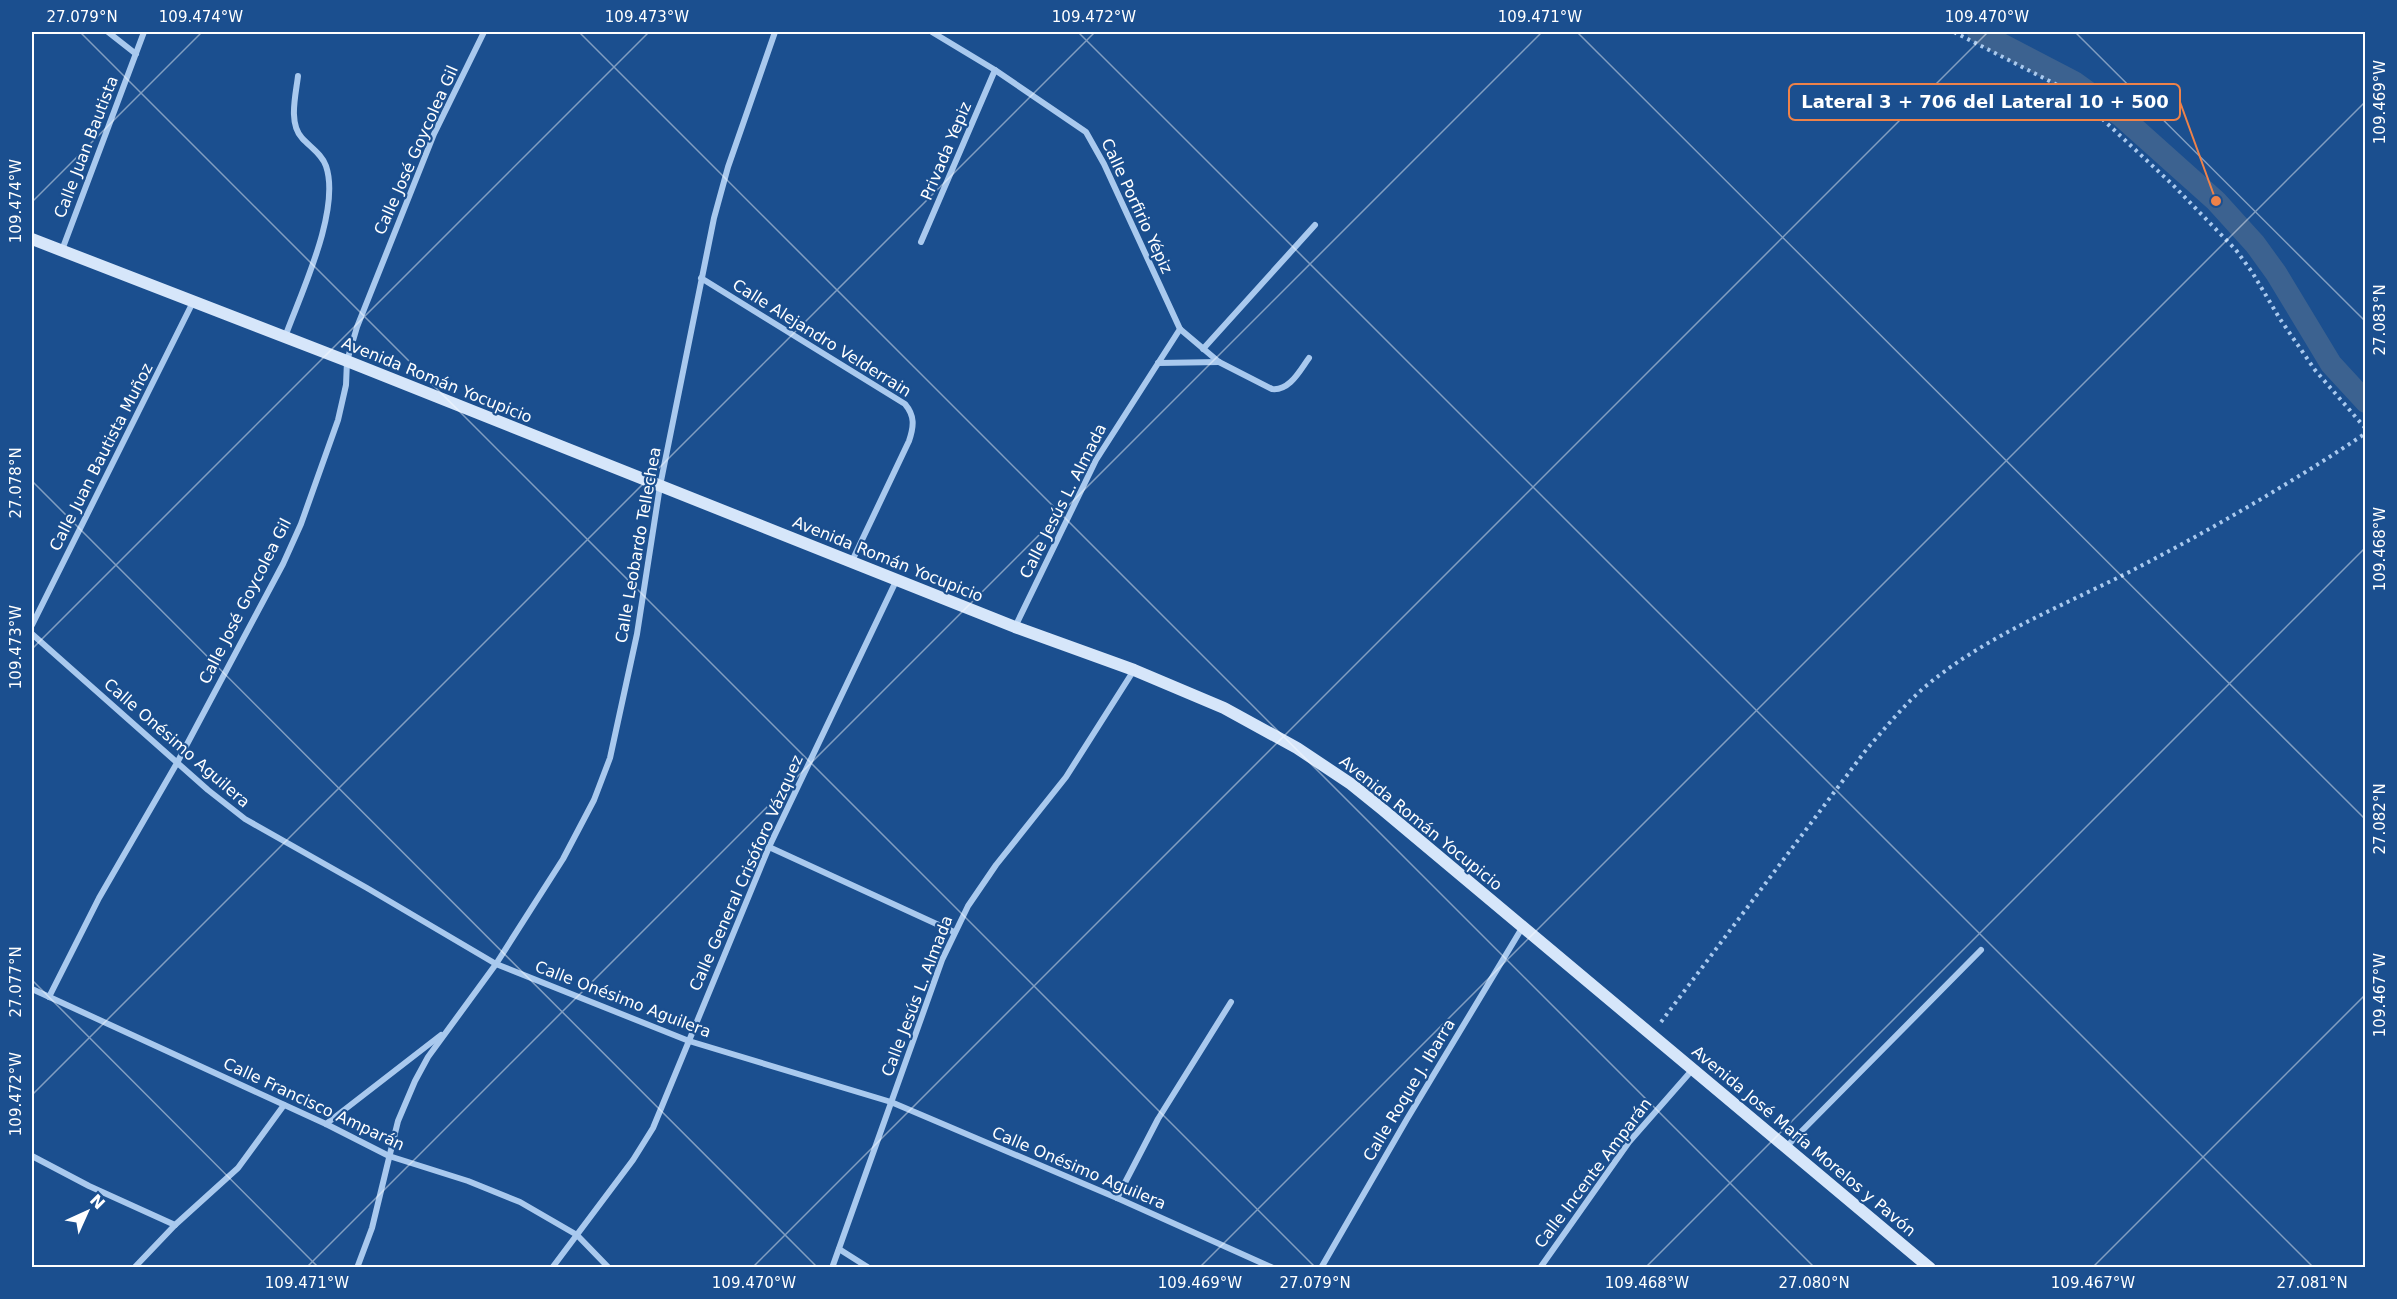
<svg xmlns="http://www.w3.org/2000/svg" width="2397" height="1299" font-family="'DejaVu Sans',sans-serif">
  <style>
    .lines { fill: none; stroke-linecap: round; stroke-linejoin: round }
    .canal { stroke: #3c6290; stroke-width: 22 }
    .path { stroke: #a9c9ee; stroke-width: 4; stroke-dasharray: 3 4.5; stroke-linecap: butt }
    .street { stroke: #a9c9ee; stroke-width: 6 }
    .secondary { stroke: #d6e6fa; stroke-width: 12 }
    .ticks { fill: none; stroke: #fff; stroke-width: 1.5; stroke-opacity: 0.45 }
    .labels { text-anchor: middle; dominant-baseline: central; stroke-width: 4.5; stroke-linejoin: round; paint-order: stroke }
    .street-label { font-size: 16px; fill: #fff; stroke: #1b4f8f }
    .leader { fill: none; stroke: #ee8249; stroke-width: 2 }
    .callout-dot { fill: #ee8249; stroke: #1b4f8f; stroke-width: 2 }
    .callout { fill: #1b4f8f; stroke: #ee8249; stroke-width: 2 }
    .callout-label { font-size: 18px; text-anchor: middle; font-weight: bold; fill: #fff }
    .neatline { fill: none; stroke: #fff; stroke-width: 2 }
    .ticks-label { font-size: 15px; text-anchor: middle; fill: #fff }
  </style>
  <rect width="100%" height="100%" fill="#1b4f8f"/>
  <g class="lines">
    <path class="canal" d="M1978 32 2074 82 2121 116 2216 201 2255 244 2276 273 2331 364 2366 402"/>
    <g class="path">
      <path d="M1954 32 2067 90 2097 114 2173 185 2236 250 2252 272 2280 319 2315 370 2366 429"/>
      <path d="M1661 1022 1866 750C1887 726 1907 701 1932 681 1992 633 2067 604 2135 569 2214 528 2291 483 2366 433"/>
    </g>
    <g class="street">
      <path d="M108 32 136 54"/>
      <path d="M932 32 995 70 1086 132 1104 164 1180 329 1219 362 1272 389C1290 391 1300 370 1309 358"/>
      <path d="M921 242 995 70"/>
      <path d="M62 250 144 32"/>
      <path d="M701 278 905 404C915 416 914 426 909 441L852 561"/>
      <path d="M285 337C301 293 341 210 326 166 322 154 310 147 302 138 288 123 296 94 298 76"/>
      <path d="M1203 349 1315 225"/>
      <path d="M1158 363 1219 362"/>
      <path d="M32 625 193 302"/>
      <path d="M1015 627 1096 460 1180 329"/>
      <path d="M32 634 208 790 245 819 367 888 496 964 689 1041 891 1102 1117 1198 1273 1268"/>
      <path d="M769 847 954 932"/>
      <path d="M32 989 326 1124 389 1156 468 1181 520 1202 577 1235 609 1268"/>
      <path d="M49 997 99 898 177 763 283 564 301 524 338 420 346 385 347 361 357 327 434 134 484 32"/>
      <path d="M326 1124 441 1035"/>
      <path d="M1786 1147 1981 950"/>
      <path d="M32 1156 89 1186 175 1225"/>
      <path d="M1117 1198 1158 1119 1231 1002"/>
      <path d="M839 1249 869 1268"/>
      <path d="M134 1268 175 1225 238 1168 284 1105"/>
      <path d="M357 1268 372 1228 398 1121 415 1081 428 1057 496 964 563 859 594 800 610 758 637 634 660 486 714 218 728 167 775 32"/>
      <path d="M552 1268 633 1160 653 1128 769 847 897 579"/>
      <path d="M832 1268 942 960 968 906 996 865 1066 777 1134 670"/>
      <path d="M1321 1268 1407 1119 1522 928"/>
      <path d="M1540 1268 1629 1142 1693 1069"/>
    </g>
    <path class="secondary" d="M32 239 347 361 1015 627 1134 670 1224 708 1297 748 1351 784 1382 809 1930 1268"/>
  </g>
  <path class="ticks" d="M80 32 1316 1268M579 32 1815 1268M1078 32 2314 1268M1577 32 2366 820M2075 32 2366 322M32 202 202 32M32 481 818 1268M32 649 649 32M32 980 319 1268M32 1095 1095 32M306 1268 1542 32M752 1268 1988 32M1199 1268 2366 101M1645 1268 2366 547M2092 1268 2366 994"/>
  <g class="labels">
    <g class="street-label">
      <text transform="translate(86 147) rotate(-69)">Calle Juan Bautista</text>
      <text transform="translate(416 150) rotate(-66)">Calle José Goycolea Gil</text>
      <text transform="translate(946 151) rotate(-67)">Privada Yepiz</text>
      <text transform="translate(1137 206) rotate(65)">Calle Porfirio Yépiz</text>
      <text transform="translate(822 338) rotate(32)">Calle Alejandro Velderrain</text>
      <text transform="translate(437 380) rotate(22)">Avenida Román Yocupicio</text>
      <text transform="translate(101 457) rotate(-63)">Calle Juan Bautista Muñoz</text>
      <text transform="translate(1063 501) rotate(-63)">Calle Jesús L. Almada</text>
      <text transform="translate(638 545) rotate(-80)">Calle Leobardo Tellechea</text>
      <text transform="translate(888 559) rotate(22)">Avenida Román Yocupicio</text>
      <text transform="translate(245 601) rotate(-63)">Calle José Goycolea Gil</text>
      <text transform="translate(177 743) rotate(41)">Calle Onésimo Aguilera</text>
      <text transform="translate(1421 823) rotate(39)">Avenida Román Yocupicio</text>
      <text transform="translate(746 873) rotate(-66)">Calle General Crisóforo Vázquez</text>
      <text transform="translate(917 996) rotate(-69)">Calle Jesús L. Almada</text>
      <text transform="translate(623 999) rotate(21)">Calle Onésimo Aguilera</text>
      <text transform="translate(1409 1090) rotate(-59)">Calle Roque J. Ibarra</text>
      <text transform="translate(314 1104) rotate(25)">Calle Francisco Amparán</text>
      <text transform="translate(1804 1141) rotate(40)">Avenida José María Morelos y Pavón</text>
      <text transform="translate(1079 1168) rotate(23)">Calle Onésimo Aguilera</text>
      <text transform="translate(1593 1173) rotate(-53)">Calle Incente Amparán</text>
    </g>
  </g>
  <path class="leader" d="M2216 201L2180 102"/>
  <circle class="callout-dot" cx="2216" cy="201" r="6"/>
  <rect class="callout" x="1789" y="84" width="391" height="36" rx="6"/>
  <g class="callout-label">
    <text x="1985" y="108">Lateral 3 + 706 del Lateral 10 + 500</text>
  </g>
  <rect width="2397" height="1299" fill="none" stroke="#1b4f8f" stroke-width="66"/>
  <g transform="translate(87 1212) rotate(45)" stroke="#1b4f8f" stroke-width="4.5" paint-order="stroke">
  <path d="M0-4.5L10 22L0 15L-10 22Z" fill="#ffffff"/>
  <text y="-9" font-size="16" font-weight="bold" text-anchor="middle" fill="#ffffff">N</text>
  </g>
  <rect x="33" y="33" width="2331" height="1233" class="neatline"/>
  <g class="ticks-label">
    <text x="82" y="22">27.079°N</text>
    <text x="201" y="22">109.474°W</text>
    <text x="647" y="22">109.473°W</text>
    <text x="1094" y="22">109.472°W</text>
    <text x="1540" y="22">109.471°W</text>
    <text x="1987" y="22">109.470°W</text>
    <text transform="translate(2380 102) rotate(-90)" y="5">109.469°W</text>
    <text transform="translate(16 201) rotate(-90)" y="5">109.474°W</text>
    <text transform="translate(2380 320) rotate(-90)" y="5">27.083°N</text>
    <text transform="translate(16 483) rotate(-90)" y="5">27.078°N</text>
    <text transform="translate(2380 549) rotate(-90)" y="5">109.468°W</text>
    <text transform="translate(16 647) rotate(-90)" y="5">109.473°W</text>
    <text transform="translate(2380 819) rotate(-90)" y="5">27.082°N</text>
    <text transform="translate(16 982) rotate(-90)" y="5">27.077°N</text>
    <text transform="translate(2380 995) rotate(-90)" y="5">109.467°W</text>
    <text transform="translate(16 1094) rotate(-90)" y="5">109.472°W</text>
    <text x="307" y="1288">109.471°W</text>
    <text x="754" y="1288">109.470°W</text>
    <text x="1200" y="1288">109.469°W</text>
    <text x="1315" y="1288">27.079°N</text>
    <text x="1647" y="1288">109.468°W</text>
    <text x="1814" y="1288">27.080°N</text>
    <text x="2093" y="1288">109.467°W</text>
    <text x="2312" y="1288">27.081°N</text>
  </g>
</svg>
